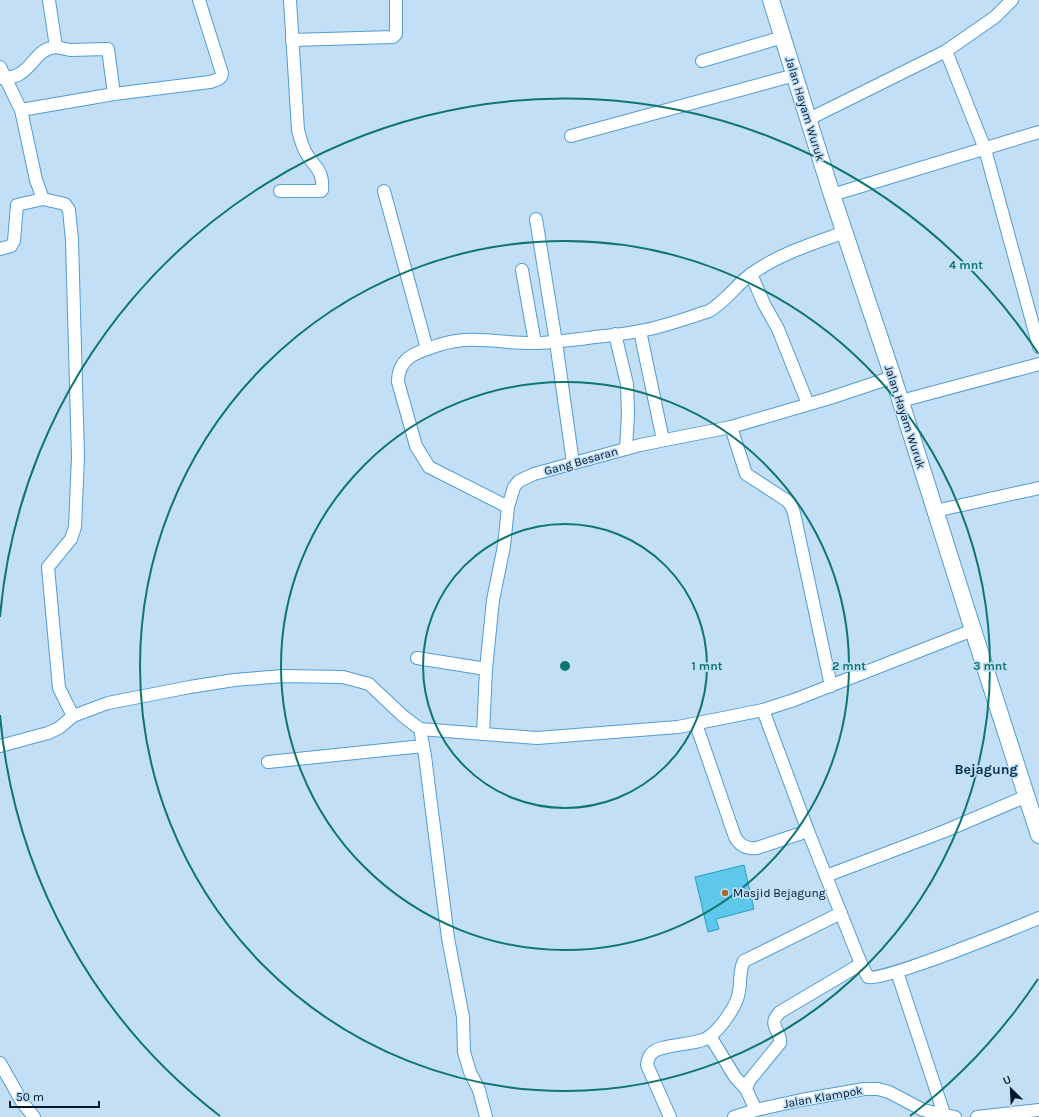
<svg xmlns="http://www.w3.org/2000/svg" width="1039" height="1117" font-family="Karla,sans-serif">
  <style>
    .building { fill: #5dc8eb; stroke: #2b9ec0 }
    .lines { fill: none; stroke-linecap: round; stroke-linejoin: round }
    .minor-casing { stroke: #519cd2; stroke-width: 14 }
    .major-casing { stroke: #519cd2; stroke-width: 18 }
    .minor { stroke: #fff; stroke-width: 12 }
    .major { stroke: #fff; stroke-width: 16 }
    .ring { fill: none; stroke: #0f766e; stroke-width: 2 }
    .poi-dot { fill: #a6692d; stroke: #c2dff6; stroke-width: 1.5 }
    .labels { text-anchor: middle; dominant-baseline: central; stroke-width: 3.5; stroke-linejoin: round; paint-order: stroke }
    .street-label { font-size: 12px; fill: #021728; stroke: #c2dff6 }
    .poi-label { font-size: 12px; fill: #021728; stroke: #c2dff6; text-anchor: start }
    .quarter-label { font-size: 14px; font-weight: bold; fill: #042f4a; stroke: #c2dff6 }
    .centre { fill: #0f766e; stroke: #c2dff6; stroke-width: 2 }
    .ring-label { font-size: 12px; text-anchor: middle; font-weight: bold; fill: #0f766e; stroke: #c2dff6; stroke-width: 3.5; stroke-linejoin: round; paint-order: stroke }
  </style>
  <rect width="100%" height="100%" fill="#c2dff6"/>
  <path class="building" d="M744 865 754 909 716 919 719 929 708 932 695 877Z"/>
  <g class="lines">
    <g class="minor-casing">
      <g id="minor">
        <path d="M292 40 393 37 396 34V0"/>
        <path d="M946 51 985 149 1039 347"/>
        <path d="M702 61 783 37"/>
        <path d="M0 67 21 110 36 180 43 199 65 204 69 210 72 240 78 457 75 527 71 539 48 567 59 688 73 716"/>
        <path d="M0 78C7 78 16 77 21 73 35 64 37 49 56 47"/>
        <path d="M114 94 210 82C216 80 222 79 222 73L199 0"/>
        <path d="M21 110 114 94 108 49 70 50 56 47 49 0"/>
        <path d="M809 119 946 51 995 17 1012 0"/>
        <path d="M571 136 795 75"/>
        <path d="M280 191H321L322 190C324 171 315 168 306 153 302 146 300 138 298 130L290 0"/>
        <path d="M384 191 427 349"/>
        <path d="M832 195 1039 132"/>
        <path d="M536 219 556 342 573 463"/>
        <path d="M0 249 11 246 14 241 17 205 43 199"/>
        <path d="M522 270 535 343"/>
        <path d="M751 274 764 304 778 329 808 404"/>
        <path d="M640 331 663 440"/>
        <path d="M615 334 627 384 628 414 626 449"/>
        <path d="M901 401 1039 364"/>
        <path d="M731 427 746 474 786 500 791 505 794 513 831 686"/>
        <path d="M508 507 429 467 416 446 398 382C398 357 417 352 439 345 473 334 501 344 536 343 551 343 566 340 581 339 600 336 620 335 639 331 661 328 687 318 709 311 725 302 735 286 750 275 778 254 812 244 845 232"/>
        <path d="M935 511 1039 488"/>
        <path d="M417 658 486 669"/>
        <path d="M763 710 808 831 861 964 868 977C883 982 1015 928 1039 918"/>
        <path d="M696 724 735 837C740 846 747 849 757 848L808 831"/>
        <path d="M420 729 425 756 448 938 463 1017 464 1052 470 1072 479 1090 486 1117"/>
        <path d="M483 734 486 669 493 600 504 546 508 507 514 487 519 481 534 474 640 445 731 427 830 398 893 377"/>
        <path d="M0 746 48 733 59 728 73 716 108 703 190 687 234 680 283 676 343 677 369 684 403 716 420 729 537 738 678 727 763 710 794 700 973 630"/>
        <path d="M268 762 423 746"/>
        <path d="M826 876 945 831 1027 796"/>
        <path d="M897 972 945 1117"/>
        <path d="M710 1036 735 1077 746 1089"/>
        <path d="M0 1063 22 1102 34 1117"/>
        <path d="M756 1110 746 1089 749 1081 780 1043C782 1030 766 1026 780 1012L861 964"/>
        <path d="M670 1117 647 1065C648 1061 648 1057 651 1054 660 1043 696 1046 709 1037 720 1029 738 1005 739 991 741 982 739 970 744 961L841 913"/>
        <path d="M734 1117 756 1110 801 1100 864 1089H878L889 1092 923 1110 955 1117"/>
        <path d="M977 1117 1039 1110"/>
      </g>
    </g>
    <g class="major-casing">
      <path id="major" d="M771 0 832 195 893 377 973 630 1039 835"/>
    </g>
    <use href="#minor" class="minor"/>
    <use href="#major" class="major"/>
  </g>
  <g class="ring">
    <circle cx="565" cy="666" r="142"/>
    <circle cx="565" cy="666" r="284"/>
    <circle cx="565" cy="666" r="425"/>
    <path d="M1038 979A567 567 0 0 1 910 1116M220 1116A567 567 0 0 1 0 715M0 617A567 567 0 0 1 1038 353"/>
  </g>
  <circle class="poi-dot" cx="725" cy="893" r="4"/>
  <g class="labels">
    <g class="street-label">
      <text transform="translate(805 109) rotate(73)">Jalan Hayam Wuruk</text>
      <text transform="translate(905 417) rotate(72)">Jalan Hayam Wuruk</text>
      <text transform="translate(581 461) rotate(-16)">Gang Besaran</text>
      <text transform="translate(823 1097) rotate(-10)">Jalan Klampok</text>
    </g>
    <g class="poi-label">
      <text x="733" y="893">Masjid Bejagung</text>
    </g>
    <g class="quarter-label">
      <text x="986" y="769">Bejagung</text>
    </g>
  </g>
  <circle cx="565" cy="666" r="6" class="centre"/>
  <g class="ring-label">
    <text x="966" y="269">4 mnt</text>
    <text x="707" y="670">1 mnt</text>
    <text x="849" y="670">2 mnt</text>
    <text x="990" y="670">3 mnt</text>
  </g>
  <g transform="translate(1011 1089) rotate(336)" stroke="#c2dff6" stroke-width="3" paint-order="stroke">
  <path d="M0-3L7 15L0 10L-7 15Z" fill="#021728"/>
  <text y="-6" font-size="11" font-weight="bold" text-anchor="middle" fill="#021728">U</text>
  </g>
  <path d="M10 1101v6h89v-6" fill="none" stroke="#021728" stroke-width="2"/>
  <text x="16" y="1101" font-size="12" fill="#021728" stroke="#c2dff6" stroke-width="3" paint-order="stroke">50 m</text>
</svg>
